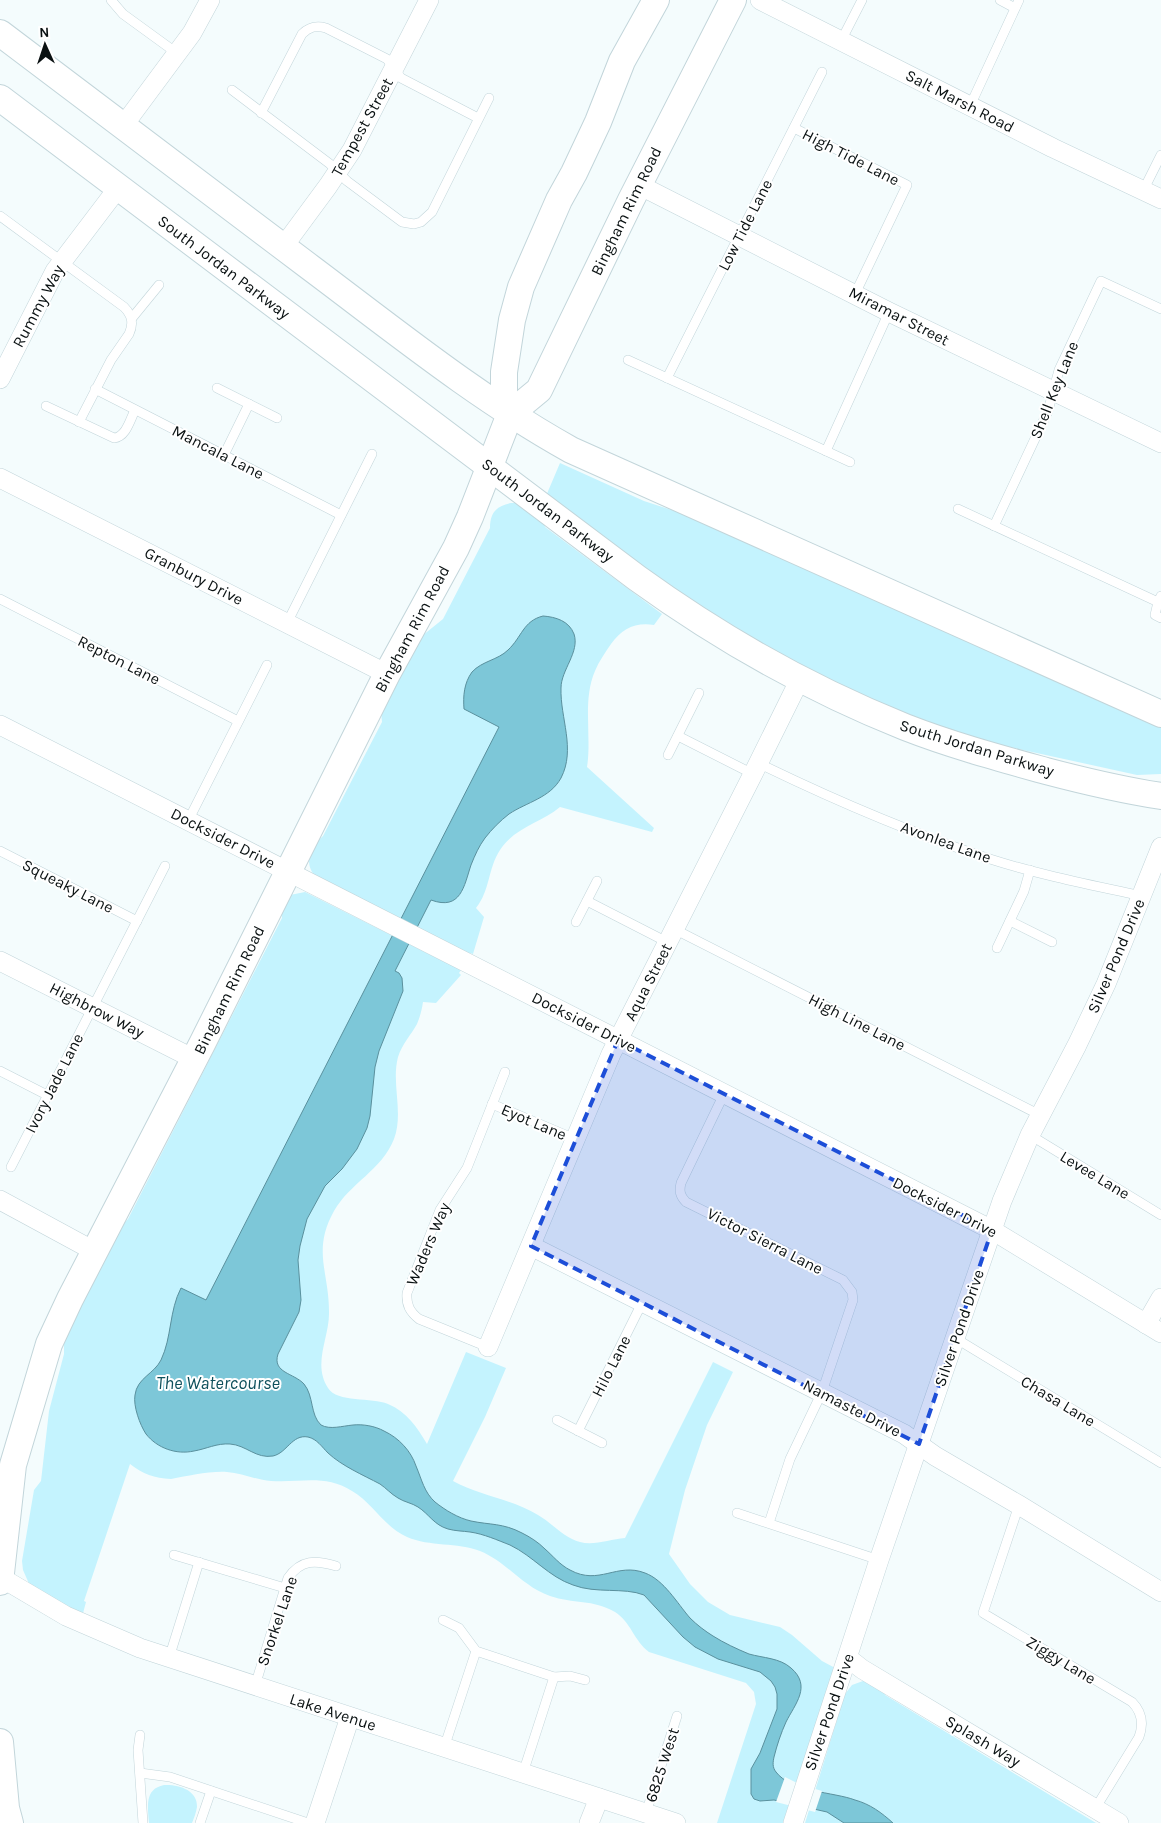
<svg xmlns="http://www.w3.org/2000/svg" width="1161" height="1823" font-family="Karla,sans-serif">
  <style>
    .green { fill: #c4f3fe }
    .water { fill: #7dc7d8; stroke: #5a909d }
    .pier { fill: #f4fcfd }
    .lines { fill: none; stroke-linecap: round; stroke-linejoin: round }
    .lane-casing { stroke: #c2d5da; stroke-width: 10 }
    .street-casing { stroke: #c2d5da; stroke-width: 20 }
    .secondary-casing { stroke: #c2d5da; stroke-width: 28 }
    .lane { stroke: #fff; stroke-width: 9 }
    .street { stroke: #fff; stroke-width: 19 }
    .secondary { stroke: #fff; stroke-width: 26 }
    .marked { fill: #1d4ed8; fill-opacity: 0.2; stroke: #1d4ed8; stroke-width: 4; stroke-dasharray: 10 6; stroke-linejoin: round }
    .labels { text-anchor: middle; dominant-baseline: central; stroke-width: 4; stroke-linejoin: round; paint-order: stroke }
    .street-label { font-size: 16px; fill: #0a1112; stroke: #fff }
    .water-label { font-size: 18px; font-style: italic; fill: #0e505c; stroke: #fff }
  </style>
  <rect width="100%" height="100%" fill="#f4fcfd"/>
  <g class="green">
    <path d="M560 463 644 501 690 516 1161 725V774L1137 775 964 737 842 688 704 611 546 496Z"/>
    <path d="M511 503H517L543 519 545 527 662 614 654 625C635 622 622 629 611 644 605 653 599 661 595 671 582 701 592 736 587 767L654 828 652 832 560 807C541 823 515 827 500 850 488 868 490 891 476 908L484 917 473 954 470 953 469 956 316 877C303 864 310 847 323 836L382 722 381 711 417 640 443 619 490 528C490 513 496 506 511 503Z"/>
    <path d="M305 892 461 970 459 973 461 975 436 1003 423 1002C422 1009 420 1017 417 1024 411 1035 402 1044 398 1057 391 1084 404 1112 394 1139 382 1170 350 1183 334 1211 312 1250 329 1272 329 1311 330 1337 312 1363 328 1388 337 1403 372 1397 388 1404 407 1412 417 1427 427 1444L466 1352 506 1368 485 1417 453 1481C480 1496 512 1499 538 1515 552 1523 564 1538 580 1542 594 1546 610 1539 625 1538L713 1362 733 1372 707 1425 685 1490 669 1554 690 1584 708 1602 730 1615 780 1627 792 1635 822 1661 837 1669 785 1823H717L756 1704 754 1692 746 1683 649 1652C634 1641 631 1622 615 1612 593 1599 573 1604 550 1596 523 1587 507 1562 480 1551 457 1542 430 1547 407 1537 384 1527 373 1503 352 1491 325 1474 301 1483 271 1481 256 1480 242 1473 227 1472 208 1471 189 1476 171 1479 154 1478 143 1474 130 1464L84 1601 86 1602 82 1617 30 1586 23 1570 22 1561 34 1490 41 1481 49 1411 64 1354V1337L124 1223 128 1219 282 918 281 911 290 895Z"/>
    <path d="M863 1681H868L884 1689 885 1695 1096 1823H805L845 1694 852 1685Z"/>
    <path d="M164 1785C178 1784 198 1790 197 1807 196 1813 194 1818 192 1823H149C148 1807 144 1789 164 1785Z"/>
  </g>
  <path class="water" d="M543 616C556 617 569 621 574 634 580 652 561 670 561 688 560 718 576 749 561 778 550 798 527 802 509 814 500 821 492 829 485 838 479 846 475 855 471 865 464 886 461 911 431 900L395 971 399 973 402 978 403 991 379 1051 375 1067 370 1116 367 1128 357 1149 342 1169 325 1186 307 1219 300 1246 298 1260 301 1300 299 1312 278 1354C272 1373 294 1373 304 1384 314 1396 310 1415 321 1425 330 1430 342 1426 353 1425 363 1424 375 1426 384 1431 399 1438 411 1451 416 1466 422 1480 424 1492 435 1502 445 1510 458 1518 471 1521 490 1525 503 1523 522 1533 530 1537 538 1542 545 1549 553 1556 560 1565 570 1570 599 1586 617 1562 645 1573 664 1580 677 1603 690 1618 697 1625 705 1631 713 1636 724 1643 737 1649 749 1654 763 1658 780 1658 791 1668 812 1686 795 1704 786 1722 781 1733 777 1745 774 1757 773 1762 772 1767 776 1772 791 1792 834 1792 855 1800 870 1804 882 1813 893 1823H844L827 1812 774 1800 760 1801 754 1799 751 1794V1769L760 1753 777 1709V1694L775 1687 771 1681 760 1672 718 1659 695 1647 683 1637 644 1595C624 1587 596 1594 573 1585 549 1577 533 1556 510 1545 497 1540 484 1534 470 1532 463 1531 455 1531 448 1529 434 1525 429 1514 418 1507 412 1503 404 1502 398 1498 391 1494 386 1488 380 1484 363 1475 342 1466 328 1453 322 1447 317 1439 308 1437 292 1434 287 1453 273 1456 256 1459 246 1445 230 1444 217 1443 206 1449 194 1451 176 1455 157 1448 146 1434 140 1425 133 1406 135 1395 137 1378 154 1374 161 1360 172 1337 169 1311 181 1288L206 1300 499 727 464 709C463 696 464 683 472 672 482 661 498 660 508 650 522 637 523 621 543 616Z"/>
  <path class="pier" d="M785 1777 799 1784 822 1791 815 1812 776 1802Z"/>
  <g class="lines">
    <g class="lane-casing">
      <g id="lane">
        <path d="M111 0 123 14 178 54"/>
        <path d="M1000 0 1015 8"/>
        <path d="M841 41 862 0"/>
        <path d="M232 90 330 164 347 181 402 222 414 224 421 222 432 212 489 98"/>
        <path d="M970 106 1019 0"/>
        <path d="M261 113 302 34C309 27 316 25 326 28L387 59 401 78 478 118"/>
        <path d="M794 128 907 185 855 294"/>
        <path d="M1143 191 1161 155"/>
        <path d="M0 216 124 307C132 315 134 323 129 334L111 360 79 422"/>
        <path d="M132 318 159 285"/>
        <path d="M628 360 850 462"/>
        <path d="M667 378 822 72"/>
        <path d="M217 388 277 418"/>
        <path d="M95 389 341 515"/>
        <path d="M46 406 114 438C126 437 130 420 135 410"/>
        <path d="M826 451 889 312"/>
        <path d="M224 455 249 404"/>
        <path d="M958 509 1158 602"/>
        <path d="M994 526 1048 411 1059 370 1101 281 1161 309"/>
        <path d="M1161 596 1158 602 1155 615 1161 618"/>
        <path d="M0 599 238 721"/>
        <path d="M287 623 372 454"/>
        <path d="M678 736 753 774"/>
        <path d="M668 755 699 693"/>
        <path d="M758 763C834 800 911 833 990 859 1040 875 1091 885 1142 896"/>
        <path d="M188 821 267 665"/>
        <path d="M0 851 137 921"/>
        <path d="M587 901 667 942"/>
        <path d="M1010 921 1052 942"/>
        <path d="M576 922 597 881"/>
        <path d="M674 929 1040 1115"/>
        <path d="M997 948 1024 891 1030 870"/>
        <path d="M0 1071 47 1095"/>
        <path d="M724 1094 681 1183C679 1191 680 1196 686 1202L843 1280 852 1292 853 1300 822 1392 790 1459 769 1523"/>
        <path d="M492 1104 575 1139"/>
        <path d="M1030 1135 1161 1215"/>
        <path d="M11 1167 165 866"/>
        <path d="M955 1338 1161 1463"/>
        <path d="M488 1347 419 1319C410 1312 406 1305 407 1293L440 1210 467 1168 505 1072"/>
        <path d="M557 1420 602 1443"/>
        <path d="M578 1431 643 1301"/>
        <path d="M1019 1505 983 1613 1132 1702C1142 1712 1144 1723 1139 1737L1095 1809"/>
        <path d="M737 1513 879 1560"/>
        <path d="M174 1555 285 1588"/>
        <path d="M443 1620 459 1628 476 1651 554 1677 570 1676 585 1680"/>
        <path d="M169 1658 199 1562"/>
        <path d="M255 1686 288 1578C301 1559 316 1560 336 1566"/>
        <path d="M140 1735 138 1750 143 1823"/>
        <path d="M444 1748 476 1651"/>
        <path d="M140 1773 170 1777 308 1823"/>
        <path d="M523 1773 554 1677"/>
        <path d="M646 1813 677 1716"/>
        <path d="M200 1823 211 1791"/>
      </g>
    </g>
    <g class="street-casing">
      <g id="street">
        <path d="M760 0 1053 148 1161 199"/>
        <path d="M123 126 192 33 210 0"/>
        <path d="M639 185 889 312 1161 443"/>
        <path d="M283 247 328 186 352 150 429 0"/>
        <path d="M0 379 55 271 118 188"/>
        <path d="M0 478 387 674"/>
        <path d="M0 725 992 1230 1161 1333"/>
        <path d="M0 961 194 1059"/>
        <path d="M0 1200 94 1251"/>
        <path d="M531 1246 904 1434 935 1456 1019 1505 1161 1592"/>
        <path d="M1146 1324 1161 1298"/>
        <path d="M488 1347 611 1054 753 774 800 679"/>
        <path d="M0 1577 66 1616 140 1648 676 1823"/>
        <path d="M848 1658 862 1669 1119 1823"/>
        <path d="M315 1823 350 1717"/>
        <path d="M589 1823 599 1798"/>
        <path d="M793 1823 879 1560 1002 1201 1030 1135 1077 1045 1106 984 1161 847"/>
      </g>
    </g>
    <g class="secondary-casing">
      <g id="secondary">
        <path d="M0 33C103 112 207 190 311 268 395 331 479 399 571 450L1161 714"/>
        <path d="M0 98 637 578C720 638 810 689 905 727 951 745 999 758 1046 771 1084 781 1122 790 1161 796"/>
        <path d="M510 414 504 393V372L512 320 521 287 559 200 574 173 598 122 622 61 656 0"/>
        <path d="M0 1582 13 1465 49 1344 70 1299 202 1044 387 674 456 548 470 517 510 414 539 390 631 200 733 0"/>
        <path d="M0 1742 6 1808 10 1823"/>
      </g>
    </g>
    <use href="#lane" class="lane"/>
    <use href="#street" class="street"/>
    <use href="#secondary" class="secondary"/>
  </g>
  <path class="marked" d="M618 1040 992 1230 919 1444 531 1246Z"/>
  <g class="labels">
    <g class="street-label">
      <text transform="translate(960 101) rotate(27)">Salt Marsh Road</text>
      <text transform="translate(362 127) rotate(-61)">Tempest Street</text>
      <text transform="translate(851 157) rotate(27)">High Tide Lane</text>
      <text transform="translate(626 211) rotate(-64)">Bingham Rim Road</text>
      <text transform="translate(745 225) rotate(-63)">Low Tide Lane</text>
      <text transform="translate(224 267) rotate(37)">South Jordan Parkway</text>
      <text transform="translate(38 306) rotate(-62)">Rummy Way</text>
      <text transform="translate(899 316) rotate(27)">Miramar Street</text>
      <text transform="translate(1054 390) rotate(-68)">Shell Key Lane</text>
      <text transform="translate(218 452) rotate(27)">Mancala Lane</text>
      <text transform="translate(548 510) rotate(37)">South Jordan Parkway</text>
      <text transform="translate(194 576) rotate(27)">Granbury Drive</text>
      <text transform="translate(412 629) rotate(-62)">Bingham Rim Road</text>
      <text transform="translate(119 660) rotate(27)">Repton Lane</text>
      <text transform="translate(977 748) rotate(17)">South Jordan Parkway</text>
      <text transform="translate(223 838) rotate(27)">Docksider Drive</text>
      <text transform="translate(946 842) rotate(20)">Avonlea Lane</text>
      <text transform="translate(68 886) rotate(27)">Squeaky Lane</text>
      <text transform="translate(1116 956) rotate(-67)">Silver Pond Drive</text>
      <text transform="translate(648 982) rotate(-63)">Aqua Street</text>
      <text transform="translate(229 990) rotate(-64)">Bingham Rim Road</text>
      <text transform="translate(97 1010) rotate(27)">Highbrow Way</text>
      <text transform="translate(584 1022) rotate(27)">Docksider Drive</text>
      <text transform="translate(857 1022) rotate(27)">High Line Lane</text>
      <text transform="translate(54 1083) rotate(-63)">Ivory Jade Lane</text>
      <text transform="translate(534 1122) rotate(23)">Eyot Lane</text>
      <text transform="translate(1095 1175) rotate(31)">Levee Lane</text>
      <text transform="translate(945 1207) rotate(27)">Docksider Drive</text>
      <text transform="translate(765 1241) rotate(27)">Victor Sierra Lane</text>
      <text transform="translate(428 1244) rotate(-67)">Waders Way</text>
      <text transform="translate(959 1328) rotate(-71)">Silver Pond Drive</text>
      <text transform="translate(611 1366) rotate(-63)">Hilo Lane</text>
      <text transform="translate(1058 1401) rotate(31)">Chasa Lane</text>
      <text transform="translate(852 1408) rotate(27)">Namaste Drive</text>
      <text transform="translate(277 1621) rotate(-71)">Snorkel Lane</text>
      <text transform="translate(1061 1660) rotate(31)">Ziggy Lane</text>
      <text transform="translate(333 1712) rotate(18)">Lake Avenue</text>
      <text transform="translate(829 1712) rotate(-71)">Silver Pond Drive</text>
      <text transform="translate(983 1741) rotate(31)">Splash Way</text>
      <text transform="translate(662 1765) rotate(-72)">6825 West</text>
    </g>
    <g class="water-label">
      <text x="218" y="1383">The Watercourse</text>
    </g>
  </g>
  <g transform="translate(45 45) rotate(357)" stroke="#ffffff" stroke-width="4" paint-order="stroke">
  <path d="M0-4L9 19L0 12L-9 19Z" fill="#0a1112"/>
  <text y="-8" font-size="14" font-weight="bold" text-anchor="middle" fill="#0a1112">N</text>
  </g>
</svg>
